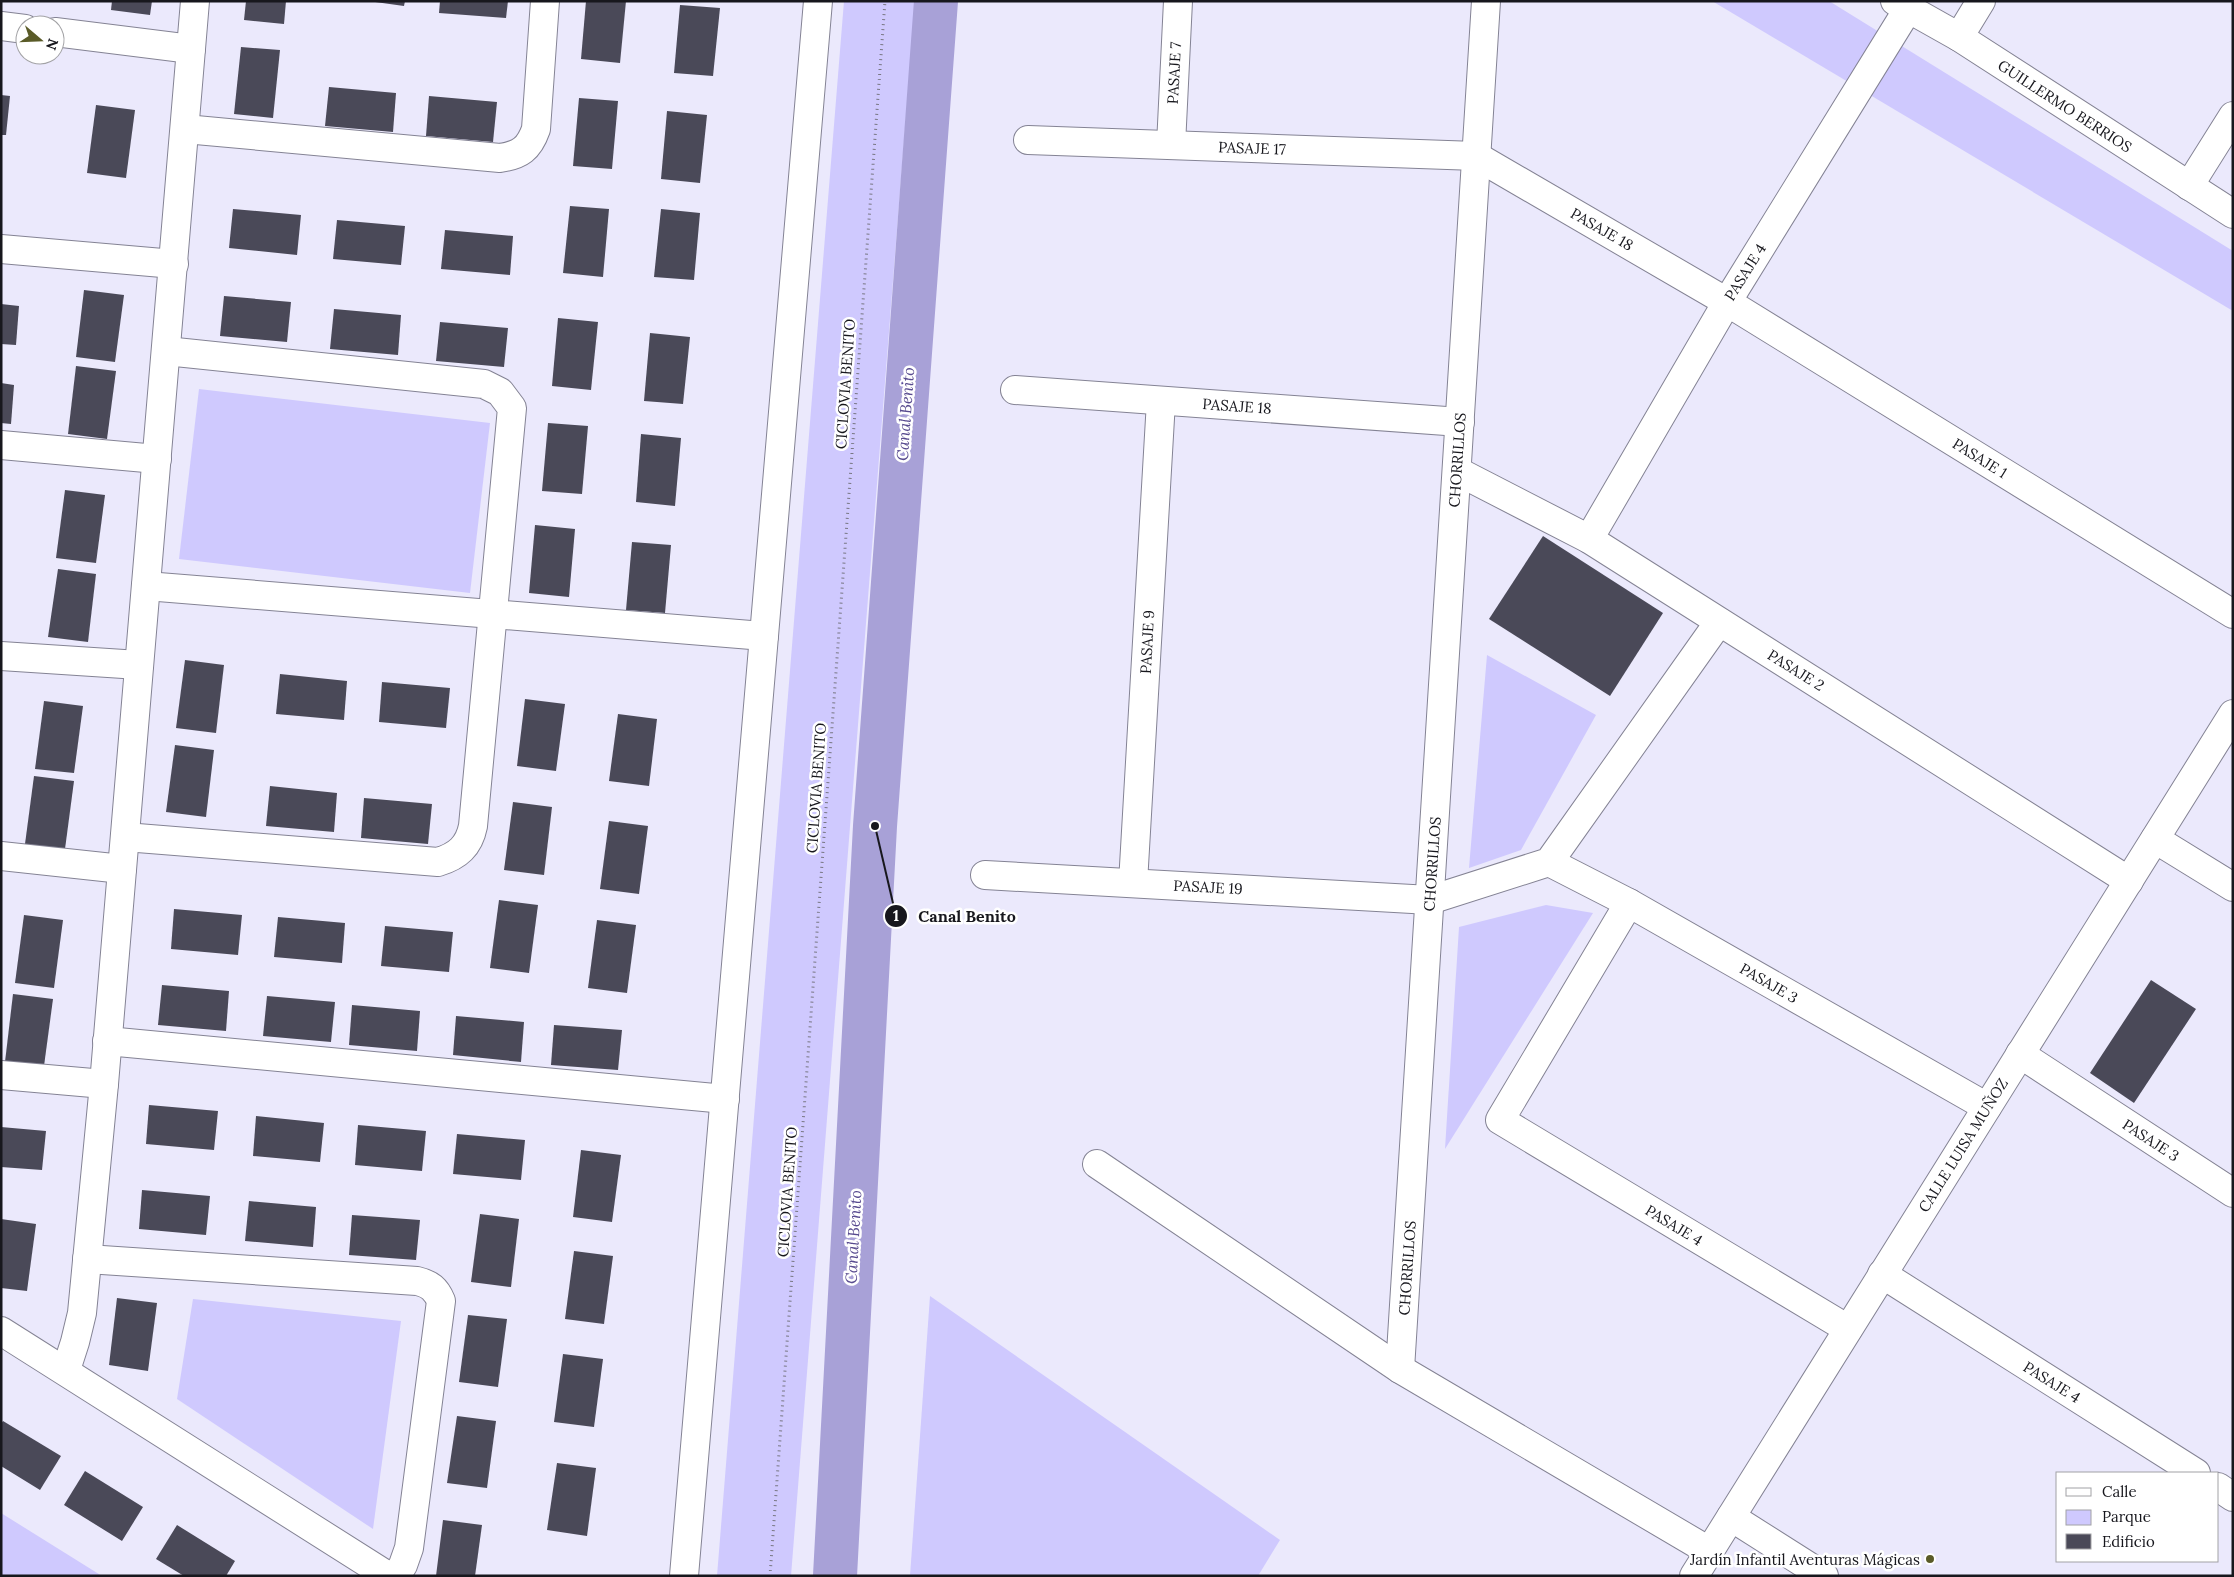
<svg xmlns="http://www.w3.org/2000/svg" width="2234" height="1577" font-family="Lora,serif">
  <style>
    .green { fill: #cfc9fe }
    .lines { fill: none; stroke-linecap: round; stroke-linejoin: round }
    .canal { stroke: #a8a1d7; stroke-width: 44 }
    .building { fill: #4a4958 }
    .minor-casing { stroke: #848394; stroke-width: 30 }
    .tertiary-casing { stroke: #848394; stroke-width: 30 }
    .path { stroke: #787783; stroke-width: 3; stroke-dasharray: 1 4; stroke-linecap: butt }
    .minor { stroke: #fff; stroke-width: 28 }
    .tertiary { stroke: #fff; stroke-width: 28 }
    .poi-dot { fill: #5a5b28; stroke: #fff; stroke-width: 2 }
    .labels { text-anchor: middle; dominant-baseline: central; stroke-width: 5; stroke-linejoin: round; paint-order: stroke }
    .street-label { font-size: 15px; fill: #17171d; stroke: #fff }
    .poi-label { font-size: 15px; fill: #17171d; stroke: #fff; text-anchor: end }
    .water-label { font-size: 16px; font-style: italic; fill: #584b8f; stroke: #fff }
    .leader { fill: none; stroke: #17171d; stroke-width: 2 }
    .callout-dot { fill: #17171d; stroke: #fff; stroke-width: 2 }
    .mark-label { font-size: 15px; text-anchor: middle; font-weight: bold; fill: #fff }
    .callout-label { font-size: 16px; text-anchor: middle; font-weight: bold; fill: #17171d; stroke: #fff; stroke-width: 5; stroke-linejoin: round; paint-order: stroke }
  </style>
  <rect width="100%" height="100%" fill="#ebe9fc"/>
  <g class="green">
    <path d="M844 1H915L791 1576H717Z"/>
    <path d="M1712 1H1829L2233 251V311Z"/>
    <path d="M199 389 490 423 470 593 179 559Z"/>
    <path d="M1487 655 1596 715 1521 850 1469 868Z"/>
    <path d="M1546 905 1593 913 1445 1149 1459 927Z"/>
    <path d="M930 1296 1280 1540 1258 1576H910Z"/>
    <path d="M193 1299 401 1321 373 1529 177 1399Z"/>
    <path d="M1 1513 102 1576H1Z"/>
  </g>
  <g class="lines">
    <path class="canal" d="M835 1576 875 826 936 1"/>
  </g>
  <g class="building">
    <path d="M112 1H152L150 15 111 10Z"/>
    <path d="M246 1H286L284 24 244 20Z"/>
    <path d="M368 1H405L404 6Z"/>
    <path d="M440 1H508L506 18 439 13Z"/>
    <path d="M586 1H626L620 63 581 59Z"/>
    <path d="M680 5 720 8 713 76 674 73Z"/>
    <path d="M241 47 280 50 273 118 234 114Z"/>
    <path d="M329 87 396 93 393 132 325 126Z"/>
    <path d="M1 95 10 96 6 135H1Z"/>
    <path d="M429 96 497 102 493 142 426 136Z"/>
    <path d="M579 98 618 101 612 169 573 166Z"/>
    <path d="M96 105 135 110 126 178 87 173Z"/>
    <path d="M667 111 707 115 700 183 661 179Z"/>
    <path d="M570 206 609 209 603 277 563 273Z"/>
    <path d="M233 209 301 215 297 255 229 248Z"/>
    <path d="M661 209 700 213 694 280 654 277Z"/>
    <path d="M337 220 405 226 401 265 333 259Z"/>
    <path d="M445 230 513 236 510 275 441 269Z"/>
    <path d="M84 290 124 295 115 362 76 357Z"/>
    <path d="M224 296 291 302 287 342 220 336Z"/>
    <path d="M1 304 19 306 16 345 1 344Z"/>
    <path d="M334 309 401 315 398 355 330 349Z"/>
    <path d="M558 318 598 322 591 390 552 386Z"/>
    <path d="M440 322 508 328 504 367 436 361Z"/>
    <path d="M650 333 690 337 683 404 644 401Z"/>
    <path d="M76 366 116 371 107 439 68 434Z"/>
    <path d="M1 383 14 385 11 424 1 423Z"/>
    <path d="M548 423 588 426 582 494 542 491Z"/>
    <path d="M641 434 681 438 675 506 636 502Z"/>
    <path d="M65 490 105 495 96 563 56 558Z"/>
    <path d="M535 525 575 529 569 597 529 593Z"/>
    <path d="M1543 536 1663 613 1610 696 1489 619Z"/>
    <path d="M632 542 671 545 665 613 626 610Z"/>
    <path d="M58 569 96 574 88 642 48 637Z"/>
    <path d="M185 660 224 665 216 733 176 728Z"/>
    <path d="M280 674 347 681 344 720 276 714Z"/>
    <path d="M382 682 450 688 446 728 379 722Z"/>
    <path d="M525 699 565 704 556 771 517 766Z"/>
    <path d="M44 701 83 706 74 773 35 769Z"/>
    <path d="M618 714 657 719 649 786 609 781Z"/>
    <path d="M175 745 214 750 206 817 166 812Z"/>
    <path d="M34 776 74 781 65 849 25 844Z"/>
    <path d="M270 786 337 793 334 832 266 826Z"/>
    <path d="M364 798 432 804 428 844 361 838Z"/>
    <path d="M513 802 552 807 544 875 504 870Z"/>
    <path d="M609 821 648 826 639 894 600 889Z"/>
    <path d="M499 900 538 905 529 973 490 968Z"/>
    <path d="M174 909 242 915 238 955 171 949Z"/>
    <path d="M24 915 63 920 54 988 15 983Z"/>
    <path d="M278 917 345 923 342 963 274 957Z"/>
    <path d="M597 920 636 925 627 993 588 988Z"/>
    <path d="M385 926 453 932 449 972 381 966Z"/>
    <path d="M2151 980 2196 1009 2134 1103 2090 1073Z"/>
    <path d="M162 985 229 991 226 1031 158 1025Z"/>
    <path d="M13 994 53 999 44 1066 5 1062Z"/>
    <path d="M267 996 335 1002 331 1042 263 1036Z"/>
    <path d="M352 1005 420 1011 417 1051 349 1045Z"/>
    <path d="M456 1016 524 1022 521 1062 453 1055Z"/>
    <path d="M554 1025 622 1030 618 1070 551 1065Z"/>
    <path d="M149 1105 218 1111 214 1150 146 1144Z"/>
    <path d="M256 1116 324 1123 320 1162 253 1156Z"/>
    <path d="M358 1125 426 1131 422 1171 355 1165Z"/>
    <path d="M1 1127 46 1131 42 1170 1 1167Z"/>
    <path d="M457 1134 525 1140 521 1180 453 1174Z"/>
    <path d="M581 1150 621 1155 612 1222 573 1217Z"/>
    <path d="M142 1190 210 1196 206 1235 139 1229Z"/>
    <path d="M249 1201 316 1207 313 1247 245 1241Z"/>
    <path d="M480 1214 519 1219 511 1287 471 1282Z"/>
    <path d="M352 1215 420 1220 416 1260 349 1255Z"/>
    <path d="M1 1219 36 1224 27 1291 1 1288Z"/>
    <path d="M574 1251 613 1256 604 1324 565 1319Z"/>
    <path d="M117 1298 157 1303 148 1371 109 1365Z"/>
    <path d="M468 1315 507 1319 498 1387 459 1382Z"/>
    <path d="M563 1354 603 1359 594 1427 554 1422Z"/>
    <path d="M457 1416 496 1421 487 1488 447 1483Z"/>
    <path d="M3 1421 61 1456 40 1490 1 1466V1424Z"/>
    <path d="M557 1463 596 1468 587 1536 547 1530Z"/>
    <path d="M85 1471 143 1507 122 1541 64 1505Z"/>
    <path d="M443 1520 482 1525 475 1576H436Z"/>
    <path d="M177 1525 235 1561 226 1576H184L156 1559Z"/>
  </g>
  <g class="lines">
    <g class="minor-casing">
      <g id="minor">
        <path d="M1 26 25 29"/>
        <path d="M55 32 191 49"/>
        <path d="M1959 37 1981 1"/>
        <path d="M185 129 500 158C520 155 529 149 536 129L545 1"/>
        <path d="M1028 140 1476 156 1727 302 2233 614"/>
        <path d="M1171 145 1178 1"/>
        <path d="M2189 186 2233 116"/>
        <path d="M1 249 174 264"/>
        <path d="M1015 390 1460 422"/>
        <path d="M1 445 157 459"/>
        <path d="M1457 471 1589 539 2129 881"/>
        <path d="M1589 539 1727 302 1908 9"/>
        <path d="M146 586 764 636"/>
        <path d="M1 656 139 665"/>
        <path d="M125 837 438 862C458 856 469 846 473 826L512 408 500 392 484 384 166 351"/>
        <path d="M2155 839 2233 887"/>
        <path d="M1 856 122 869"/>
        <path d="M1549 862 1629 903 1987 1107"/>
        <path d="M985 875 1430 900 1549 862 1719 622"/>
        <path d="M1133 883 1161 401"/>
        <path d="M1629 903 1500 1120 1848 1329"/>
        <path d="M107 1041 725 1099"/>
        <path d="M2020 1054 2233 1193"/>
        <path d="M1 1075 104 1084"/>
        <path d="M1097 1164 1400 1369 1709 1551"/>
        <path d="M87 1259 417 1281C430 1284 436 1289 441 1301L409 1548 403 1565 396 1576"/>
        <path d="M1882 1274 2196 1473"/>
        <path d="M1 1331 388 1576"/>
        <path d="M1400 1369 1486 1"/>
        <path d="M66 1370 75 1342 82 1313 104 1084 195 1"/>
        <path d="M2218 1487 2233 1497"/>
        <path d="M1731 1517 1824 1576"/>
        <path d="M684 1576 818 1"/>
        <path d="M1694 1576 2233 714"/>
      </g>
    </g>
    <g class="tertiary-casing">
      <path id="tertiary" d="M1895 1 1959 37 2233 214"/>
    </g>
    <path class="path" d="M770 1576 885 1"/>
    <use href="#minor" class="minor"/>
    <use href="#tertiary" class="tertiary"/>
  </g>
  <circle class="poi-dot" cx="1930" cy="1559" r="5"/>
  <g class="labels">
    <g class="street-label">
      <text transform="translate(1174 73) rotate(-87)">PASAJE 7</text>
      <text transform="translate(2065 106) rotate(33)">GUILLERMO BERRIOS</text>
      <text transform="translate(1252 148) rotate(2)">PASAJE 17</text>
      <text transform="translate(1602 229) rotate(30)">PASAJE 18</text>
      <text transform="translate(1745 272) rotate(-58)">PASAJE 4</text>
      <text transform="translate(845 384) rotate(-86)">CICLOVIA BENITO</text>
      <text transform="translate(1237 406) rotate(4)">PASAJE 18</text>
      <text transform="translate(1980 458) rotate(32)">PASAJE 1</text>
      <text transform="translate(1457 460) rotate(-86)">CHORRILLOS</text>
      <text transform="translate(1147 642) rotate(-87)">PASAJE 9</text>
      <text transform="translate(1796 670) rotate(32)">PASAJE 2</text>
      <text transform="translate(816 788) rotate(-86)">CICLOVIA BENITO</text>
      <text transform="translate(1432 864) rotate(-86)">CHORRILLOS</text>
      <text transform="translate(1208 887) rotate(3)">PASAJE 19</text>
      <text transform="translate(1769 983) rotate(30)">PASAJE 3</text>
      <text transform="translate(2151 1140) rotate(33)">PASAJE 3</text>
      <text transform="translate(1963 1145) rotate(-58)">CALLE LUISA MUÑOZ</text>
      <text transform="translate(787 1192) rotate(-86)">CICLOVIA BENITO</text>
      <text transform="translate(1674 1225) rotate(31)">PASAJE 4</text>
      <text transform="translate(1407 1268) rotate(-86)">CHORRILLOS</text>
      <text transform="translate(2052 1382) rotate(32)">PASAJE 4</text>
    </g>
    <g class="poi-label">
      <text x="1920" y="1559">Jardín Infantil Aventuras Mágicas</text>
    </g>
    <g class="water-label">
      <text transform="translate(905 414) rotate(-86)">Canal Benito</text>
      <text transform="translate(853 1237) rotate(-87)">Canal Benito</text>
    </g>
  </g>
  <path class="leader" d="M875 826L896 916"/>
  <g class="callout-dot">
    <circle cx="875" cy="826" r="5"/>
    <circle cx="896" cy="916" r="12"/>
  </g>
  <g class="mark-label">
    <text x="896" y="921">1</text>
  </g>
  <g class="callout-label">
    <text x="967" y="922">Canal Benito</text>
  </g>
  <rect width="2234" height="1577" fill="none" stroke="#17171d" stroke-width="5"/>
  <rect x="2056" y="1472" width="162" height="90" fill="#ffffff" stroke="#a2a2a5"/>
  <rect x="2066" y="1488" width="25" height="8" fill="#ffffff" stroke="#a2a2a5"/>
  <text x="2102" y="1497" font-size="15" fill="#17171d">Calle</text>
  <rect x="2066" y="1510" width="25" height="15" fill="#cfc9fe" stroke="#a2a2a5"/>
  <text x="2102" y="1522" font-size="15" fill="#17171d">Parque</text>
  <rect x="2066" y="1534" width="25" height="15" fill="#4a4958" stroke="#a2a2a5"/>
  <text x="2102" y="1547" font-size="15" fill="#17171d">Edificio</text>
  <g transform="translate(40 40) rotate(109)"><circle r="24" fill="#ffffff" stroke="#a2a2a5"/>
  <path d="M0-4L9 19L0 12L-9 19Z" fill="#5a5b28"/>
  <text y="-8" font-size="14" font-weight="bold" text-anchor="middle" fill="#17171d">N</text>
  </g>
</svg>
